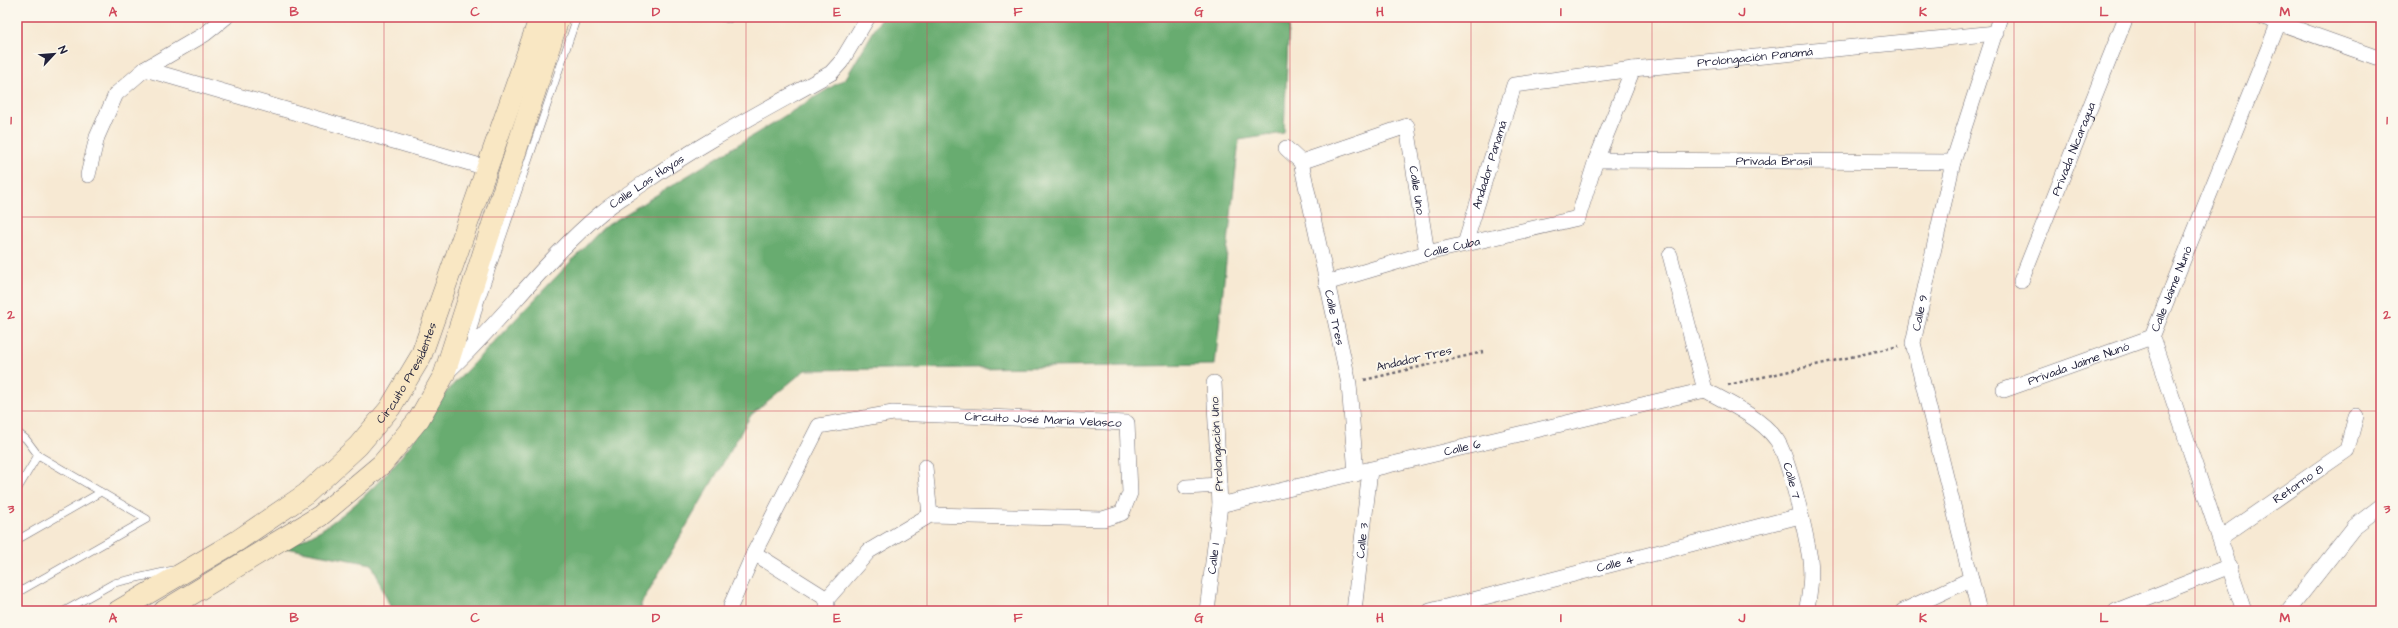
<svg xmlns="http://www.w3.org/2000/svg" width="2398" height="628" font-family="'Architects Daughter',sans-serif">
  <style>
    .forest { fill: #68ac70; stroke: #456756 }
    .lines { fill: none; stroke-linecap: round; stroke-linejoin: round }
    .lane-casing { stroke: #6d6870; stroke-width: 8 }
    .street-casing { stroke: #6d6870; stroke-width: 16 }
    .secondary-casing { stroke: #6d6870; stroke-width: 22 }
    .path { stroke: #6d6870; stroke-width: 2.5; stroke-dasharray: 3 3; stroke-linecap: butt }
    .lane { stroke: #fff; stroke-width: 7 }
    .street { stroke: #fff; stroke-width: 15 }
    .secondary { stroke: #f9e7c3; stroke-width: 21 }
    .grid { fill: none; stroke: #d1495b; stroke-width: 1; stroke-opacity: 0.55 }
    .labels { text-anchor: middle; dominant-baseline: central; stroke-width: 4; stroke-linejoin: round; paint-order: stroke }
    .street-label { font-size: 12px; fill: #22223b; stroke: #fbf7ec }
    .neatline { fill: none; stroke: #d1495b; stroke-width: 1.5 }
    .grid-label { font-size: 13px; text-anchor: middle; font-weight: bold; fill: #d1495b }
  </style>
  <rect width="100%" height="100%" fill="#fbf7ec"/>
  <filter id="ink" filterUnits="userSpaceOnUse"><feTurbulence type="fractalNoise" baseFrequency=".025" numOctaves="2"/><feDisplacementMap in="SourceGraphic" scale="8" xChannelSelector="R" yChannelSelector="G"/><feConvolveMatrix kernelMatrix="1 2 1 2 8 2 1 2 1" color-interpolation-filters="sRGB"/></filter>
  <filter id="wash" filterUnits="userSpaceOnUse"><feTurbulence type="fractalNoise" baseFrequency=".012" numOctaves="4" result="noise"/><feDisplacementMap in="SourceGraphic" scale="16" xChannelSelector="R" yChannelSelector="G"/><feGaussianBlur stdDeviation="0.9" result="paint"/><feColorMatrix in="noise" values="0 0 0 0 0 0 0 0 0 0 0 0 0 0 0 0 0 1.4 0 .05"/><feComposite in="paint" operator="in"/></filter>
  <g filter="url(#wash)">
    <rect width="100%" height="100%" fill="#f7e9d3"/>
    <path class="forest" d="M882 17H1289L1284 133 1239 140 1215 365 805 370 751 415 641 604 642 611H392L372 564 286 548C301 540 318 533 331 523 378 490 416 442 445 393L603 228 846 78Z"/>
  </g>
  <g filter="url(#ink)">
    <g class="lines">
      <g class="lane-casing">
        <g id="lane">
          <path d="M721 17 729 19 730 17"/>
          <path d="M469 346 480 303 577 17"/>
          <path d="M17 432 26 439 38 455 147 519 17 593"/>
          <path d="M17 490 38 455"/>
          <path d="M17 540 101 492"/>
          <path d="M64 611 114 583 173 570"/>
        </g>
      </g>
      <g class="street-casing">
        <g id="street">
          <path d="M2263 17 2381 59"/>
          <path d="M145 69 487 168"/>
          <path d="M1286 148 1301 162"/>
          <path id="s1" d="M1596 160 1953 162"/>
          <path id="s2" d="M1301 162 1349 384 1356 474"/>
          <path id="s3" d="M1301 162 1407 126 1427 253"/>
          <path d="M88 175 97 137 116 94 145 69 205 34 226 17"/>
          <path id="s4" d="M1465 244 1514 85 1633 69 1996 33"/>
          <path d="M1670 255 1705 390"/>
          <path id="s5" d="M2021 281 2126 17"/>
          <path id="s6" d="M1326 283 1427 253 1578 218 1596 160 1633 69"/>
          <path id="s7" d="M445 374C500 324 544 260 601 213 613 203 628 194 641 185 701 143 767 109 831 73L841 62 868 17"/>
          <path id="s8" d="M1705 390C1727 402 1761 418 1776 439 1789 456 1806 535 1810 559 1812 575 1810 596 1806 611"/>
          <path id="s9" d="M2004 390 2152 337"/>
          <path d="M925 467 930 515"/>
          <path d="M1186 487 1219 485"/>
          <path id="s10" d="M1220 505 1705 390"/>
          <path id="s11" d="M2220 538 2347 450 2356 416"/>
          <path d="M754 553 827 599"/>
          <path id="s12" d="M731 605 754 553 819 426 893 413 1127 423 1130 493 1122 513 1103 519 930 515 869 551 827 599V611"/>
          <path id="s13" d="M1207 611 1220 505 1214 383"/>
          <path id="s14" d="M1354 611 1370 470"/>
          <path id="s15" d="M1430 611 1800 516"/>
          <path d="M1903 611 1971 579"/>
          <path id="s16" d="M1979 611 1913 343 1953 162 2000 17"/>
          <path d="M2116 611 2230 566"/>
          <path id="s17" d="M2244 611 2152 337 2281 17"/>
          <path d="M2288 611 2355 526 2381 506"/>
        </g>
      </g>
      <g class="secondary-casing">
        <g id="secondary">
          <path id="s18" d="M118 611 237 541 306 494 358 446 390 408 421 356 540 17"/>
          <path d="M164 611 320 516 382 464 419 419 444 375 559 17"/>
        </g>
      </g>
      <g class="path">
        <path d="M1364 380 1483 352"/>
        <path d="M1728 385 1899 346"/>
      </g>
      <use href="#lane" class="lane"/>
      <use href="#street" class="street"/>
      <use href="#secondary" class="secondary"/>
    </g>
  </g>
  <path class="grid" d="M203 17V611M384 17V611M565 17V611M746 17V611M927 17V611M1108 17V611M1290 17V611M1471 17V611M1652 17V611M1833 17V611M2014 17V611M2195 17V611M17 217H2381M17 411H2381"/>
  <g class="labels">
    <g class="street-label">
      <text stroke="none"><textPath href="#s4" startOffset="409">Prolongación Panamá</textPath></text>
      <text stroke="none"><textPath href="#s5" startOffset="142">Privada Nicaragua</textPath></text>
      <text stroke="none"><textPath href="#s1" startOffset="178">Privada Brasil</textPath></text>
      <text stroke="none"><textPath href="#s4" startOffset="83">Andador Panamá</textPath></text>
      <text stroke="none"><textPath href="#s7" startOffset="280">Calle Las Hayas</textPath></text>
      <text stroke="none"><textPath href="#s3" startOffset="177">Calle Uno</textPath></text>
      <text stroke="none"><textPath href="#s6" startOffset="131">Calle Cuba</textPath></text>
      <text stroke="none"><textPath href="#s17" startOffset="341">Calle Jaime Nunó</textPath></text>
      <text stroke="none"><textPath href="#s16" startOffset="307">Calle 9</textPath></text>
      <text stroke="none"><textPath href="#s2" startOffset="159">Calle Tres</textPath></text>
      <text transform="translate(1414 359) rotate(-13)">Andador Tres</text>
      <text stroke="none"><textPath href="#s9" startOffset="79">Privada Jaime Nunó</textPath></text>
      <text stroke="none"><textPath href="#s18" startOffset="381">Circuito Presidentes</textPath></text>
      <text stroke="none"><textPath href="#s12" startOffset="425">Circuito José María Velasco</textPath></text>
      <text transform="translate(1217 444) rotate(-93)">Prolongación Uno</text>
      <text stroke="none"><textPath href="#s10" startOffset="249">Calle 6</textPath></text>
      <text stroke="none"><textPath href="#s8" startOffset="132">Calle 7</textPath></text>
      <text stroke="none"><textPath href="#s11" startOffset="95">Retorno 8</textPath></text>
      <text stroke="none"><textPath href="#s14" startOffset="71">Calle 3</textPath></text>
      <text stroke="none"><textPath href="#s13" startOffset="53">Calle 1</textPath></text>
      <text stroke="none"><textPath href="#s15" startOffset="191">Calle 4</textPath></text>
    </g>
  </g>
  <rect width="2398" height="628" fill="none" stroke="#fbf7ec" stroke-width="44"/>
  <g transform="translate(54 54) rotate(64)" stroke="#fbf7ec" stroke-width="3" paint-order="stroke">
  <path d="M0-3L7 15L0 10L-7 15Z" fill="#22223b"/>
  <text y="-6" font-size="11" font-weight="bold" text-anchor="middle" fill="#22223b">N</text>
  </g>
  <rect x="22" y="22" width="2354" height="584" class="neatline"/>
  <g class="grid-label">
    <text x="113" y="16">A</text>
    <text x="294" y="16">B</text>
    <text x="475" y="16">C</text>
    <text x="656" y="16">D</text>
    <text x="837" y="16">E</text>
    <text x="1018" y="16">F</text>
    <text x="1199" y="16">G</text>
    <text x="1380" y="16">H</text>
    <text x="1561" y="16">I</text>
    <text x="1742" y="16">J</text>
    <text x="1923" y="16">K</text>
    <text x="2104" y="16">L</text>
    <text x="2285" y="16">M</text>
    <text x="11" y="124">1</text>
    <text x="2387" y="124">1</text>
    <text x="11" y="319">2</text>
    <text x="2387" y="319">2</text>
    <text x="11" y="513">3</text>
    <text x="2387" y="513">3</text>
    <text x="113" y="622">A</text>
    <text x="294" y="622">B</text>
    <text x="475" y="622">C</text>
    <text x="656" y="622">D</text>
    <text x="837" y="622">E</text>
    <text x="1018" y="622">F</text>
    <text x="1199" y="622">G</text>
    <text x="1380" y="622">H</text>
    <text x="1561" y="622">I</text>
    <text x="1742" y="622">J</text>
    <text x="1923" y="622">K</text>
    <text x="2104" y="622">L</text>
    <text x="2285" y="622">M</text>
  </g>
</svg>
